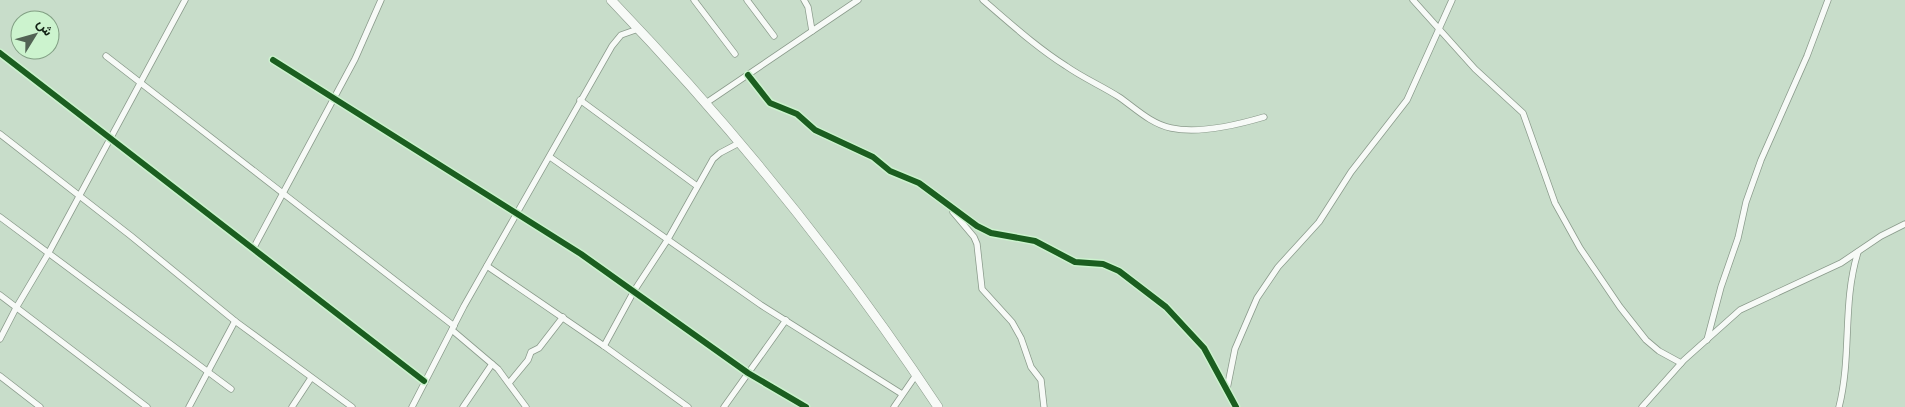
<svg xmlns="http://www.w3.org/2000/svg" width="1905" height="407" font-family="Ubuntu,Vazirmatn,sans-serif">
  <style>
    .lines { fill: none; stroke-linecap: round; stroke-linejoin: round }
    .street-casing { stroke: #8b9b8c; stroke-width: 7 }
    .secondary-casing { stroke: #8b9b8c; stroke-width: 10 }
    .street { stroke: #f7faf7; stroke-width: 5.5 }
    .secondary { stroke: #f7faf7; stroke-width: 9 }
    .cycleway-casing { stroke: #ccf3ce; stroke-width: 9 }
    .cycleway { stroke: #1b5e20; stroke-width: 6 }
  </style>
  <rect width="100%" height="100%" fill="#c8ddca"/>
  <g class="lines">
    <g class="street-casing">
      <g id="street">
        <path d="M694 0 735 54"/>
        <path d="M747 0 774 36"/>
        <path d="M804 0 808 7 812 31"/>
        <path d="M983 0C1010 23 1036 47 1066 66 1083 78 1102 86 1119 97 1135 108 1151 124 1171 128 1198 134 1237 125 1264 117"/>
        <path d="M1413 0 1475 69 1523 113 1555 203 1580 248 1620 307 1646 340 1659 351 1681 363"/>
        <path d="M0 53 424 381"/>
        <path d="M106 56 454 326"/>
        <path d="M273 60 581 254 748 373 806 407"/>
        <path d="M748 75 770 103 797 114 815 130 873 157 890 171 919 183 977 226 991 233 1035 241 1075 262 1103 264 1119 271 1166 307 1204 348 1236 407"/>
        <path d="M580 100 697 186"/>
        <path d="M706 103 858 0"/>
        <path d="M0 134 131 236 235 321 352 407"/>
        <path d="M550 157 761 305 902 394"/>
        <path d="M953 212 974 237 977 244 982 289 1012 322 1021 338 1031 367 1041 380 1044 407"/>
        <path d="M0 217 231 389"/>
        <path d="M253 249 355 59 381 0"/>
        <path d="M487 266 604 346 688 407"/>
        <path d="M0 295 147 407"/>
        <path d="M452 330 498 369 526 407"/>
        <path d="M0 339 16 308 48 254 185 0"/>
        <path d="M1707 340 1721 287 1738 238 1746 202 1761 160 1807 56 1828 0"/>
        <path d="M604 346 634 291 668 239 713 159 720 153 739 143"/>
        <path d="M0 376 40 407"/>
        <path d="M509 383 528 360 531 352 539 348 563 317"/>
        <path d="M1227 389 1235 349 1257 298 1278 267 1319 222 1351 172 1407 100 1452 0"/>
        <path d="M189 407 235 321"/>
        <path d="M292 407 311 378"/>
        <path d="M412 407 464 306 612 46 621 35 638 29"/>
        <path d="M463 407 492 364"/>
        <path d="M724 407 786 320"/>
        <path d="M894 407 916 375"/>
        <path d="M1642 407 1684 360 1740 310 1841 263 1881 236 1905 224"/>
        <path d="M1839 407C1852 356 1842 303 1858 252"/>
      </g>
    </g>
    <g class="secondary-casing">
      <path id="secondary" d="M611 0C732 126 842 262 938 407"/>
    </g>
    <use href="#street" class="street"/>
    <use href="#secondary" class="secondary"/>
    <g class="cycleway-casing">
      <g id="cycleway">
        <path d="M0 53 424 381"/>
        <path d="M273 60 581 254 748 373 806 407"/>
        <path d="M748 75 770 103 797 114 815 130 873 157 890 171 919 183 977 226 991 233 1035 241 1075 262 1103 264 1119 271 1166 307 1204 348 1236 407"/>
      </g>
    </g>
    <use href="#cycleway" class="cycleway"/>
  </g>
  <g transform="translate(35 35) rotate(53)"><circle r="24" fill="#ccf3ce" stroke="#829f84"/>
  <path d="M0-4L9 19L0 12L-9 19Z" fill="#526354"/>
  <text y="-8" font-size="14" font-weight="bold" text-anchor="middle" fill="#132215">ش</text>
  </g>
</svg>
